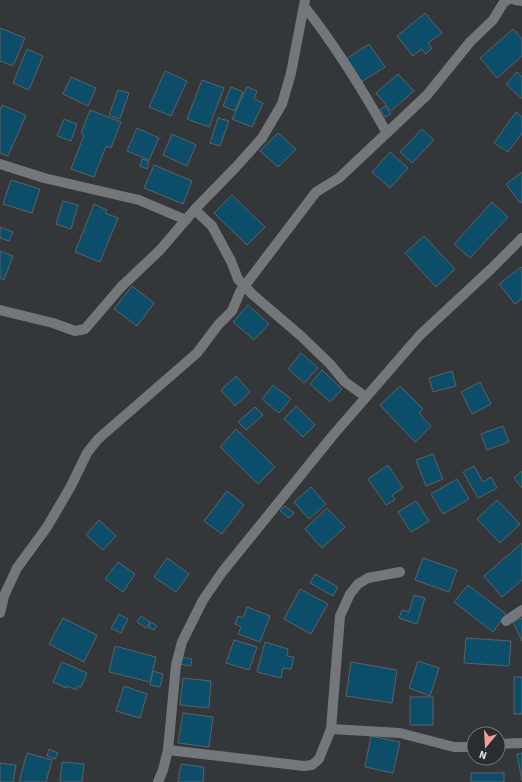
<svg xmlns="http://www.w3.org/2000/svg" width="522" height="782" font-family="'Source Sans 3',sans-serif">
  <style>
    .building { fill: #0c4e69; stroke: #5d6164 }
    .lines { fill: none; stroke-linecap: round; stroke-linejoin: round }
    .minor { stroke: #73777a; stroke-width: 10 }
  </style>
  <rect width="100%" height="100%" fill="#33373a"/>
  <g class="building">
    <path d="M425 13 442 33 428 43 432 48 426 54 422 49 413 56 397 36Z"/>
    <path d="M0 28 25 38 13 66 0 61Z"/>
    <path d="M513 29 522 39V56L497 78 480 58Z"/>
    <path d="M369 44 385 67 361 82 346 59Z"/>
    <path d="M27 49 43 56 29 90 13 83Z"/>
    <path d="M165 71 187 81 171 116 149 107Z"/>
    <path d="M517 72 522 77V99L506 84Z"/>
    <path d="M398 74 414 91 391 111 376 93Z"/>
    <path d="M71 77 96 88 88 106 63 94Z"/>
    <path d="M202 80 224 88 209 127 187 119Z"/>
    <path d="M231 87 243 92 235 111 223 106Z"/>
    <path d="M247 87 257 91 254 99 263 103 252 127 232 119Z"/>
    <path d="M118 90 129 93 120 119 109 115Z"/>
    <path d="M2 105 26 115 8 156 0 153V110Z"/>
    <path d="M385 106 391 114 385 117 380 110Z"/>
    <path d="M90 110 121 122 111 148 106 146 94 177 71 169 84 135 81 133Z"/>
    <path d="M516 112 522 117V133L508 152 494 143Z"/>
    <path d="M218 118 229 121 220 146 210 143Z"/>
    <path d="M64 119 77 124 71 141 57 136Z"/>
    <path d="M137 128 159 138 149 160 127 151Z"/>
    <path d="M422 129 434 140 412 163 400 152Z"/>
    <path d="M278 133 296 149 278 167 260 151Z"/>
    <path d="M172 134 196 145 187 166 163 155Z"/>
    <path d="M390 152 408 168 390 188 372 172Z"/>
    <path d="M142 159 149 161 147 169 140 166Z"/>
    <path d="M154 165 192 181 183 204 144 188Z"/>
    <path d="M522 172V202L520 203 506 184Z"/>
    <path d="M11 180 40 189 32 213 3 204Z"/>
    <path d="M232 195 265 227 247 245 214 213Z"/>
    <path d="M63 201 78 205 71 229 56 224Z"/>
    <path d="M492 202 508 217 470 258 454 244Z"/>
    <path d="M94 204 107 210 105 213 118 218 100 262 75 252Z"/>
    <path d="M0 227 13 232 9 241 0 238Z"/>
    <path d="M424 236 455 269 436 287 405 253Z"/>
    <path d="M0 251 13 256 4 280 0 278Z"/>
    <path d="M521 267 522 268V299L515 304 499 284Z"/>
    <path d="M132 286 154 303 137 326 114 309Z"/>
    <path d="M248 305 269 324 254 340 233 322Z"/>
    <path d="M301 353 318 368 304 383 288 369Z"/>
    <path d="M322 370 342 389 330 402 310 384Z"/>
    <path d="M452 371 456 386 433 392 429 378Z"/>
    <path d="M236 376 250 392 235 406 221 390Z"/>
    <path d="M480 382 491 404 472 414 461 392Z"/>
    <path d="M273 385 291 399 279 413 262 399Z"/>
    <path d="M400 386 423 409 419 413 431 426 415 442 380 405Z"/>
    <path d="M296 406 315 425 303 437 284 419Z"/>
    <path d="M255 407 263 415 246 430 238 422Z"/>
    <path d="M503 426 509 442 487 450 481 434Z"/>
    <path d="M236 429 275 467 258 484 220 447Z"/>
    <path d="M433 454 443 479 426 486 416 460Z"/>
    <path d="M388 465 403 488 392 495 395 500 386 505 368 479Z"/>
    <path d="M474 466 483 482 491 477 497 488 478 498 463 472Z"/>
    <path d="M522 471V488L514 478Z"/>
    <path d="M457 479 469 499 443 514 431 494Z"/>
    <path d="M311 487 326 504 309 519 294 502Z"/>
    <path d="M227 491 244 505 222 534 204 521Z"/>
    <path d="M497 500 520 524 500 543 477 519Z"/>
    <path d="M416 501 429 521 411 532 398 512Z"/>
    <path d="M285 506 294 513 289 518 280 511Z"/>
    <path d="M327 508 345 527 322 548 305 529Z"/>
    <path d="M99 520 116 536 103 550 86 535Z"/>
    <path d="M522 543V580L502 597 484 576Z"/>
    <path d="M167 558 189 574 176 592 154 577Z"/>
    <path d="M423 558 457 570 449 592 415 580Z"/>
    <path d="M118 562 135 574 123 592 105 579Z"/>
    <path d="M315 574 338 587 333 596 310 583Z"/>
    <path d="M468 585 506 614 493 632 454 602Z"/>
    <path d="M300 589 328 604 311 634 284 619Z"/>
    <path d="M414 595 425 598 417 624 399 618 402 610 409 612Z"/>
    <path d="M247 607 270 616 260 642 238 634 241 627 235 624 238 616 243 618Z"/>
    <path d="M119 614 128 619 121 633 111 628Z"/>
    <path d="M141 616 150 622 146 628 137 622Z"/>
    <path d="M63 618 97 635 84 662 49 644Z"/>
    <path d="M522 618V641L513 622Z"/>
    <path d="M151 622 157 626 154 630 148 627Z"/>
    <path d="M466 638 511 641 509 666 464 663Z"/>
    <path d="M234 640 257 647 249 670 226 663Z"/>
    <path d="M265 642 288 649 287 656 294 657 291 669 283 668 281 678 257 672Z"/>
    <path d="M115 646 156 657 150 682 109 672Z"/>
    <path d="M181 657 192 659 191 666 179 664Z"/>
    <path d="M418 661 439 668 430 696 409 688Z"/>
    <path d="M62 662 87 673 81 687 78 686 77 690 66 686V688L53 682Z"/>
    <path d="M351 662 397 670 392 703 346 696Z"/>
    <path d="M153 671 163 674 160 687 150 685Z"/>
    <rect x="514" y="677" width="8" height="37"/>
    <path d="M183 678 211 681 209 708 180 705Z"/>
    <path d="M124 686 147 694 140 718 116 711Z"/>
    <rect x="410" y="697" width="23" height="28"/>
    <path d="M183 713 213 717 209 747 178 743Z"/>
    <path d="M371 736 400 742 393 773 365 767Z"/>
    <path d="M49 749 58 753 55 759 47 756Z"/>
    <path d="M27 753 52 760 46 782H19Z"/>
    <path d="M522 753V781L517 754Z"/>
    <path d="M62 762 84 764 82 782H60Z"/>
    <path d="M0 763 16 765 13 782H0Z"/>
    <path d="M181 764 204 767 203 782H178Z"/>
    <rect x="471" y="773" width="33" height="9"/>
  </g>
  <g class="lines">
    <g class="minor">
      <path d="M515 0 522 1"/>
      <path d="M304 6C336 46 362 89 387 133"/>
      <path d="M0 164 44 178 139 200 186 220"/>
      <path d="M195 210 212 226 231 261 238 279 252 294 301 336 330 364 345 382 366 397"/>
      <path d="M0 310 53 323 75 331 85 329 121 287 160 250 196 208 235 168 262 138 282 104 291 73 305 0"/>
      <path d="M0 613 4 596 17 568 47 527 71 486 87 453 98 439 197 353 218 325 232 311 240 292 316 192 339 178 427 95 470 42 493 20 504 2 508 0"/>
      <path d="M506 621 522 610"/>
      <path d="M331 729 400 733 454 747H474"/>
      <path d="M498 744 522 743"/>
      <path d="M168 750 304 766 312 765 319 759 331 729 340 616 350 594 358 584 368 578 400 572"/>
      <path d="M158 782 163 770 168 750 176 665 182 642 203 600 223 571 334 434 420 335 492 268 522 238"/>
    </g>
  </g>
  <g transform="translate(486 746) rotate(198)"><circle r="19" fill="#292d30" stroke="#737679"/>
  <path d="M0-3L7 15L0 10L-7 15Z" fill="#f59b98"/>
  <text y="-6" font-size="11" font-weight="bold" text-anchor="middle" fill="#e2e4e6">N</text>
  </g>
</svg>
